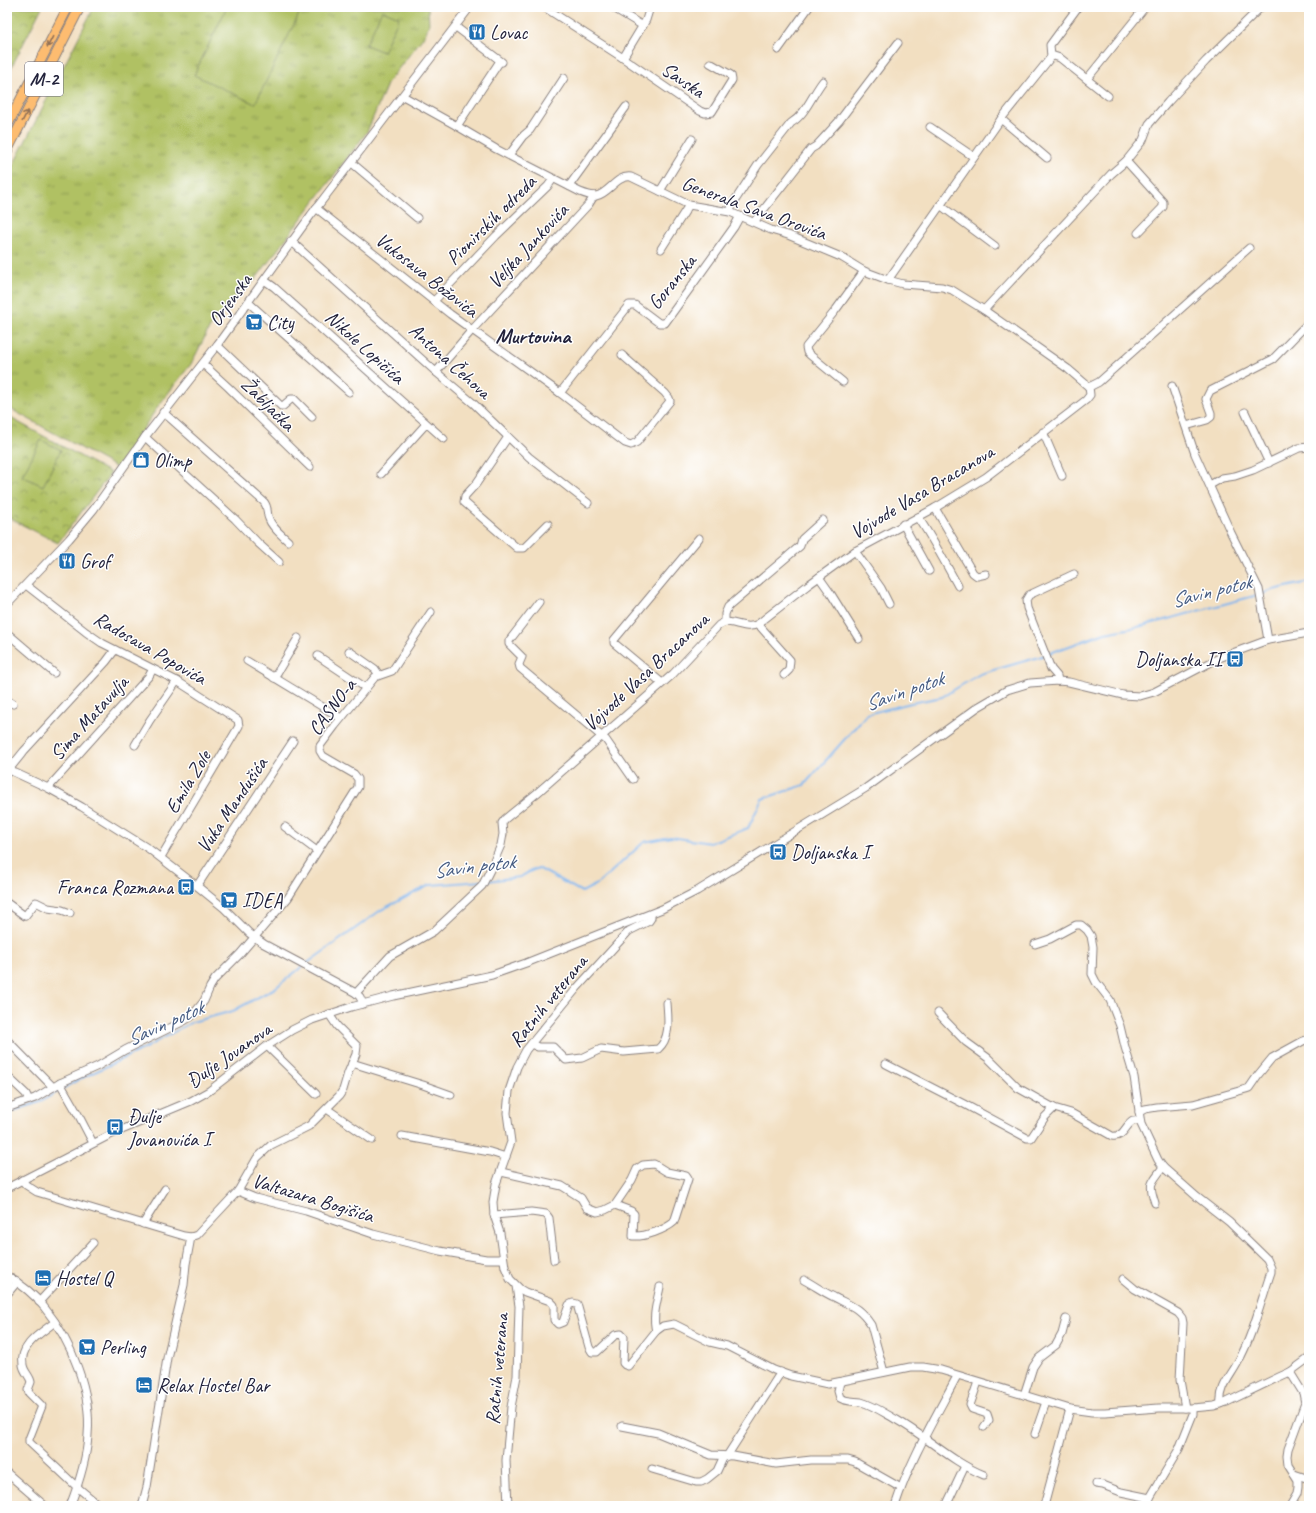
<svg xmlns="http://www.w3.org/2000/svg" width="1316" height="1513" font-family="Caveat,sans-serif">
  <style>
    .grass { fill: url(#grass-tufts); stroke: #697250 }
    .park { fill: url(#park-crowns); stroke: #697250 }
    .garden { fill: #b0c164; stroke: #697250 }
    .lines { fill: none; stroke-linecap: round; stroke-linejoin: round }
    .stream { stroke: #7fb5ee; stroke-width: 2 }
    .minor-casing { stroke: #8a807e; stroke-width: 9 }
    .major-casing { stroke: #8a807e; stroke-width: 11 }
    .minor { stroke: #fff; stroke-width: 7 }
    .major { stroke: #fdbc70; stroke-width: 9 }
    .oneway { stroke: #906f56 }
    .labels { text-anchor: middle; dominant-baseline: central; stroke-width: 3; stroke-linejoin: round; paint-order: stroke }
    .shield { fill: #fff; stroke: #646476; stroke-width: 1 }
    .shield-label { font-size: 19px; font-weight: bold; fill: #22223b }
    .poi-label { font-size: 20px; fill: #22223b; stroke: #fff; text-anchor: start }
    .street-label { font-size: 20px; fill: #22223b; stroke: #fff }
    .neighbourhood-label { font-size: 21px; font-weight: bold; fill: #22223b; stroke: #fff }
    .water-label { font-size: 21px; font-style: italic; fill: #475d83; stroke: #fff }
  </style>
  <defs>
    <pattern id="grass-tufts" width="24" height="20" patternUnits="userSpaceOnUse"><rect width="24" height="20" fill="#b0c164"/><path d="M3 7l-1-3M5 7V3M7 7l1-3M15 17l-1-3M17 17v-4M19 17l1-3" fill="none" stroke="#8f9c54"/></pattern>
    <pattern id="park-crowns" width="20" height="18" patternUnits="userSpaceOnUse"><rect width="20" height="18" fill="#b0c164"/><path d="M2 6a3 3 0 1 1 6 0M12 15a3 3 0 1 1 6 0" fill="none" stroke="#8f9c54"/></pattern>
  </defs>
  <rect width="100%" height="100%" fill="#fff"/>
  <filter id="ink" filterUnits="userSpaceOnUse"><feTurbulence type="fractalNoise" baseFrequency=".025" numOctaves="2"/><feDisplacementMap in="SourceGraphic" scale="8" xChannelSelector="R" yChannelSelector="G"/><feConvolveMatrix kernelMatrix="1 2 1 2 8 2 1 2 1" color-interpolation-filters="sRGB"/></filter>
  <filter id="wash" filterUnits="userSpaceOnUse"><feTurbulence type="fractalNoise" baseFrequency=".012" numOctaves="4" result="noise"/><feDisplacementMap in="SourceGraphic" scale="16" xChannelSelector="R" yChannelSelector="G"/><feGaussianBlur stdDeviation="0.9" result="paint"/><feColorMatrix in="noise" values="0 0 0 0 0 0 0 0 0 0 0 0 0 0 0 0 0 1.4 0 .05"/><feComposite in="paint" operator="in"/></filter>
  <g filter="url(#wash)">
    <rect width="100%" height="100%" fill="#f2dfc1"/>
    <path class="grass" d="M94 7H428L429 24 425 35 388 82 367 132 254 281 229 305 210 327 191 364 159 405 117 468 7 407V177Z"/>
    <g class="park">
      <path d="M7 7H42L7 76Z"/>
      <path d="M7 416 111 473 58 543 7 517Z"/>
    </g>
    <g class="garden">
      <path d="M227 7H289L300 12 255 104 194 75Z"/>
      <path d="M382 10 399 17 383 52 366 45Z"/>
      <path d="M41 440 61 450 43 486 22 476Z"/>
    </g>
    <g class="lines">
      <g class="stream">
        <path d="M1262 594 1273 590 1309 582"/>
        <path d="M487 881 520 877 531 871 538 868 582 892 599 883 644 842 671 837 710 843 748 828 762 799 804 785 867 714 911 703 942 697 980 674 1039 657 1105 633 1138 627 1258 595"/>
        <path d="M306 964 381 910 430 885 482 881"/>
        <path d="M7 1113 40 1102 78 1080 147 1047 192 1022 233 1011 275 988 303 966"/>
      </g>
    </g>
  </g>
  <g filter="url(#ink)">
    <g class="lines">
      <g class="minor-casing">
        <g id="minor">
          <path d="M544 7 623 58 700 111 705 113 712 112 732 80 731 75 710 63"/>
          <path d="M612 7 643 26"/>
          <path d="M456 27 502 62"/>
          <path d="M778 50 809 7"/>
          <path d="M1051 57 1050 45 1078 7"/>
          <path d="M623 58 646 20 650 7"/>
          <path d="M1087 79 1145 7"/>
          <path d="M403 96 457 126 496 149 580 192C585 194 590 196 596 196 609 194 616 175 631 177L689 205 730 212 771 230 788 235 841 257 864 271 888 280 903 284 942 287 952 290 984 310 1068 369 1089 387"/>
          <path d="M1001 119 1047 158"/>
          <path d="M457 126 500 61"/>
          <path d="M930 127 974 157"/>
          <path d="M509 155 523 136 530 130 564 78"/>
          <path d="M1126 161 1163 202V207L1138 233"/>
          <path d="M352 163 417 218"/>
          <path d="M569 186 626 107"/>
          <path d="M660 191 692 139"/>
          <path d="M940 205 995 246"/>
          <path d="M316 208 450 314 560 393 625 443 631 445 637 442 670 401 669 398 665 393 622 355"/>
          <path d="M730 212 732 205 758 165 791 123C806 114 812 95 823 81"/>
          <path d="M754 222 811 149 816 146 839 121 898 43"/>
          <path d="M291 241 436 372 473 403 529 457 588 503"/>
          <path d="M661 249 689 205"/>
          <path d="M264 280 274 287 444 439"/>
          <path d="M888 280 1001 119 1051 57 1054 56 1060 58 1108 96"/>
          <path d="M434 301 496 236 548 186 553 179"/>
          <path d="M248 302 349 392"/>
          <path d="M984 310 1111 174 1126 161 1143 140 1149 124 1168 102 1206 61 1261 7"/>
          <path d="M217 345 281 406H283L291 399H294L312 417"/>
          <path d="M203 364 228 387 310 467"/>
          <path d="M436 372 472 330 589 204 594 196"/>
          <path d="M843 382 810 355 807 352 806 347 835 311 864 271"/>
          <path d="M1172 386 1195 454 1231 533 1259 589 1268 640"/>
          <path d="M1089 387 1099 382 1249 248"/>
          <path d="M560 393 629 305H635L659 323H665L734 227 740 216"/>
          <path d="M163 412 264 502C269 508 266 513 269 519 272 528 282 535 288 541"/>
          <path d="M1245 412 1269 463"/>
          <path d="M1186 426 1207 420 1211 417V413L1206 399 1210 391 1273 359 1309 322"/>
          <path d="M1043 432 1062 476"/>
          <path d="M145 437 235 519 258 543 279 562"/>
          <path d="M508 437 476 484 465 496 464 502 517 548H524L548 524"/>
          <path d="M381 474 426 424"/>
          <path d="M1210 485 1222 478 1235 476 1253 470 1299 448 1309 447"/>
          <path d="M935 508 973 573 977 576 986 574"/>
          <path d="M918 517C933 539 945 563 958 586"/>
          <path d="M903 524 929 571"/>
          <path d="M855 551 881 588 889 604"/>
          <path d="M819 577 831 594 859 639"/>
          <path d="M26 585 86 632 102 643 177 681 238 720 239 726 161 857"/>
          <path d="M539 602 509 641V644L522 657 519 664 520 668 606 740 633 779"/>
          <path d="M7 604 69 539 94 509 145 437 217 345 311 215 470 7"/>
          <path d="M725 622V614L728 607 800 546 802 539 823 520"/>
          <path d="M758 624 790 660 789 670 784 675"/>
          <path d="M7 633 54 673"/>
          <path d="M349 651 375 669 379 675"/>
          <path d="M318 656 366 688"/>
          <path d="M247 661 341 718"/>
          <path d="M274 678 298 638"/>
          <path d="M1058 681 1057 676 1051 669 1027 608 1026 600 1029 595 1074 574"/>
          <path d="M662 683 614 643V640L699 538"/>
          <path d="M7 700 13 704"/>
          <path d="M135 745 150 720 177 681"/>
          <path d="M7 769 48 788 82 807 149 849 197 886 224 908 249 933 264 944 356 993 360 997 363 1004"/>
          <path d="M7 772 24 751 106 662 115 650"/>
          <path d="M48 788 149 676 153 669"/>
          <path d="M285 827 317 851"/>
          <path d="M197 886 293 741"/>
          <path d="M7 903 25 916 36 902 48 908 62 910 70 913"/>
          <path d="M651 914V918L649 921 629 931 577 988 526 1050 517 1067 509 1091 507 1113 511 1142 496 1184 493 1202 494 1215 500 1233 505 1267 510 1279 520 1289 525 1292 550 1301 554 1305V1320L558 1324 563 1322 569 1305 573 1303 577 1304 589 1347 592 1352H597L615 1335 621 1334 624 1337 623 1363 625 1365 628 1366 656 1331 663 1326 674 1324 710 1342 727 1346 774 1370 791 1376 828 1384 910 1367H923L941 1370 1070 1409 1092 1412H1105L1159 1408H1193L1214 1406 1227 1402 1279 1377 1290 1372 1309 1358"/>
          <path d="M1035 944 1050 939 1076 925H1081L1087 930 1091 936 1093 947 1092 974 1096 982 1110 1000 1120 1026 1125 1047 1134 1077 1141 1124 1158 1160 1163 1167 1197 1197 1229 1222 1267 1259 1271 1268V1272C1261 1301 1253 1335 1238 1362 1231 1376 1219 1387 1221 1404"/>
          <path d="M356 993 390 956 434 931 482 886 491 868 501 845 503 834 502 823 505 819 537 793 673 674 719 625 725 622C736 622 747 630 758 624L808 585 855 551 935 508 986 477 1086 400 1090 395 1089 387"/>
          <path d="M938 1013 966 1042 988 1058 1018 1088 1054 1108 1071 1113 1112 1136C1124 1138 1125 1125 1133 1121 1134 1121 1140 1120 1140 1120"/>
          <path d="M7 1040 53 1087"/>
          <path d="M531 1044 538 1047H553L566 1060 582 1058 601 1049 624 1052 658 1049C671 1038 668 1018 667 1003"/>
          <path d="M267 1046 316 1094"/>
          <path d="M352 1063 423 1085 451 1095"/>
          <path d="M886 1064 964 1104 1027 1138H1031L1045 1117 1054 1108"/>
          <path d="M7 1076 26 1094 29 1100"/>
          <path d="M60 1083 79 1116 93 1143"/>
          <path d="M7 1108 35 1098 60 1083 98 1066 125 1050 184 1021 192 1016 204 1001 210 987 215 979 240 954 288 898 358 787V779L354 774 323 756 320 751V746L335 726 375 677 392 671 431 612"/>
          <path d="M327 1109 372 1140"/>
          <path d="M1139 1112 1145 1109 1157 1107 1193 1104 1246 1089 1249 1088 1258 1075 1272 1058 1303 1041 1309 1039"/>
          <path d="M402 1136 490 1152 506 1157"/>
          <path d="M501 1172 562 1186 581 1198 587 1208 597 1212 605 1210 615 1205 632 1180 637 1169 643 1165 654 1164 667 1172 686 1176 688 1179 674 1222C665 1230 644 1237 633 1236L634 1214 631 1211 615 1205"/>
          <path d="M22 1180 26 1185 37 1192 184 1236 191 1237 197 1235 238 1191 257 1158 271 1145 309 1126 339 1096 343 1090 348 1073 356 1054 357 1046 337 1026 329 1014"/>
          <path d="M7 1188 112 1134 191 1101 209 1091 267 1046 292 1030 312 1020 351 1007 393 996 492 975 526 963 662 909 697 891 866 788 978 707 1007 690 1030 683 1058 681 1069 682 1123 695 1140 696 1154 692 1219 658 1268 640 1309 633"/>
          <path d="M238 1191 255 1198 306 1211 373 1234 440 1251 486 1259H503"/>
          <path d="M1155 1203C1148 1182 1151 1184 1163 1167"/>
          <path d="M494 1215 531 1212 546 1214 549 1218 554 1260"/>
          <path d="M143 1224 165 1189"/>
          <path d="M7 1276C21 1284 34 1294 44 1307 71 1340 92 1392 88 1435 87 1459 79 1483 70 1506"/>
          <path d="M1123 1279 1135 1289 1178 1313 1182 1318 1183 1323 1180 1380 1185 1408"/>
          <path d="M804 1280C814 1285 823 1292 834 1297 851 1306 859 1307 871 1325L884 1372"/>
          <path d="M7 1294 17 1282"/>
          <path d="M39 1302 93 1243"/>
          <path d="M55 1322C41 1333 19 1345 23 1365 24 1372 30 1376 31 1382L28 1390 29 1393 42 1406 29 1439V1442L77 1487 100 1506"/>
          <path d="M656 1331C652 1316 657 1302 660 1287"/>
          <path d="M1290 1372 1303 1393 1305 1403 1288 1449 1287 1456 1288 1465 1298 1481V1487L1297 1494 1290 1506"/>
          <path d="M840 1382 838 1391 840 1398C847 1402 854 1401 861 1402 873 1405 886 1414 897 1420 927 1437 952 1462 984 1475"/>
          <path d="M978 1382 970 1405 972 1409 987 1414 989 1420 984 1427"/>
          <path d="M1024 1395 1033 1367 1039 1358 1056 1345 1062 1334 1066 1319"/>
          <path d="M622 1426 658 1433 711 1455 733 1456 776 1464 811 1460H848L855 1462 901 1488"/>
          <path d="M1035 1434 1046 1402"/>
          <path d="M652 1469 696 1482H701L707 1479 717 1471 723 1458 727 1456 781 1372"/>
          <path d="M7 1473 45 1506"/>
          <path d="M1294 1474 1309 1479"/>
          <path d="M1096 1484 1103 1485 1121 1492 1150 1498"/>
          <path d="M142 1506 147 1487 167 1358 184 1285 186 1264 191 1237"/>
          <path d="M508 1506 506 1460 511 1407 517 1376 519 1306 516 1286"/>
          <path d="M895 1506C910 1460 935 1418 957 1376"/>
          <path d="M946 1506 965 1466"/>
          <path d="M1044 1506 1070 1409"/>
          <path d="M1145 1506 1179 1449 1193 1414V1408"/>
        </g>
      </g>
      <g class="major-casing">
        <g id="major">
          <path d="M7 126 68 7"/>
          <path d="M7 151 80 7"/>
        </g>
      </g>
      <use href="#minor" class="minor"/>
      <use href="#major" class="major"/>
    </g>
    <defs><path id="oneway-shaft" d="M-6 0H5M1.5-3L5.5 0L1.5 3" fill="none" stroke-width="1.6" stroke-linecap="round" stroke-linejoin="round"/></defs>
    <g class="oneway">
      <use href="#oneway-shaft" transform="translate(50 42) rotate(117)"/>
      <use href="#oneway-shaft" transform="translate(25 116) rotate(-63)"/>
    </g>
  </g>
  <defs>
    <g id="restaurant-square" transform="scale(0.9)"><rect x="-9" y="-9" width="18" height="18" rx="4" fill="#1f6fb2" stroke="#fff"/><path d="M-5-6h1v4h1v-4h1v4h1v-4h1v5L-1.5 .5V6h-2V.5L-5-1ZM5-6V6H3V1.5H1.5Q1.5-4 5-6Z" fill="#fff"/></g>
    <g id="supermarket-square" transform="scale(0.9)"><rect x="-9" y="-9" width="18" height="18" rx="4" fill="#1f6fb2" stroke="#fff"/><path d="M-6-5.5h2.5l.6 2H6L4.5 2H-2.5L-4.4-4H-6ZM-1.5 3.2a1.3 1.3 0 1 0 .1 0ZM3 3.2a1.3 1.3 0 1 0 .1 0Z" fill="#fff"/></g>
    <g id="shop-square" transform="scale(0.9)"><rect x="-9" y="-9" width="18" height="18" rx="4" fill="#1f6fb2" stroke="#fff"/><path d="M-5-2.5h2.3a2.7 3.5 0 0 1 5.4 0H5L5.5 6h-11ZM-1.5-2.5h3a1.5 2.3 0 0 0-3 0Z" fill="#fff"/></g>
    <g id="bus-square" transform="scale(0.9)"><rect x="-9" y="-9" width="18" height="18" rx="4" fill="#1f6fb2" stroke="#fff"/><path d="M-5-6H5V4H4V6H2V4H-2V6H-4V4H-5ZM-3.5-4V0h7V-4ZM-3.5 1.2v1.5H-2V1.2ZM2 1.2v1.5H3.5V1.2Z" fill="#fff"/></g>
    <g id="hotel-square" transform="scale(0.9)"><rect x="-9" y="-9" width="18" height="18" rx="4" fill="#1f6fb2" stroke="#fff"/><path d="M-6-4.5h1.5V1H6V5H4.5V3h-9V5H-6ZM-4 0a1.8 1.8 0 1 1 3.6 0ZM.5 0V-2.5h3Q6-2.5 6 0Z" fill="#fff"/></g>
  </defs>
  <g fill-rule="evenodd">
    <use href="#restaurant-square" x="477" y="32"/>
    <use href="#supermarket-square" x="254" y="322"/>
    <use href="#shop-square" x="141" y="460"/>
    <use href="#restaurant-square" x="67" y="561"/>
    <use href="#bus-square" x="1235" y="659"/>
    <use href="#bus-square" x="778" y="852"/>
    <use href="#bus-square" x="186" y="887"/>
    <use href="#supermarket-square" x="229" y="900"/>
    <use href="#bus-square" x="115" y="1127"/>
    <use href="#hotel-square" x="43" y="1278"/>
    <use href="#supermarket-square" x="87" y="1347"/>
    <use href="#hotel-square" x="144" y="1385"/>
  </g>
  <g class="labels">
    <rect class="shield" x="25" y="62" width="38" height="34" rx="3"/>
    <g class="shield-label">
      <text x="44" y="79">M-2</text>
    </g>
    <g class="poi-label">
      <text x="490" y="32">Lovac</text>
      <text x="267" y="322">City</text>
      <text x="154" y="460">Olimp</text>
      <text x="80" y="561">Grof</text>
      <text x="1222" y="659" text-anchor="end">Doljanska II</text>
      <text x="791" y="852">Doljanska I</text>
      <text x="173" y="887" text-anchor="end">Franca Rozmana</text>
      <text x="242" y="900">IDEA</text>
      <text x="128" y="1116">Đulje<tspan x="128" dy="23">Jovanovića I</tspan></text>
      <text x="56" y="1278">Hostel Q</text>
      <text x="100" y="1347">Perling</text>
      <text x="157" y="1385">Relax Hostel Bar</text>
    </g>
    <g class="street-label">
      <text transform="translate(683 80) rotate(34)">Savska</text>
      <text transform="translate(754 208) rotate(20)">Generala Sava Orovića</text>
      <text transform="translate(491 220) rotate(-45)">Pionirskih odreda</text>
      <text transform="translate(528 246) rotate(-47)">Veljka Jankovića</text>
      <text transform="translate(427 275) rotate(38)">Vukosava Božovića</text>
      <text transform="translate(672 282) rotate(-51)">Goranska</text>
      <text transform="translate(230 300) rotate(-54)">Orjenska</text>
      <text transform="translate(365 347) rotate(42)">Nikole Lopičića</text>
      <text transform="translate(450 361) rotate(42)">Antona Čehova</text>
      <text transform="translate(268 404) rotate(45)">Žabljačka</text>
      <text transform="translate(922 492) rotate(-31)">Vojvode Vasa Bracanova</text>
      <text transform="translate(150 648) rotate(30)">Radosava Popovića</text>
      <text transform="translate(646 672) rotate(-43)">Vojvode Vasa Bracanova</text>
      <text transform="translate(332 707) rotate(-53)">CASNO-a</text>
      <text transform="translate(89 718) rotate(-48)">Sima Matavulja</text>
      <text transform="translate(188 782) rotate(-59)">Emila Zole</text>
      <text transform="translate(232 805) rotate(-56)">Vuka Mandušića</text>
      <text transform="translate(548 1001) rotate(-51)">Ratnih veterana</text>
      <text transform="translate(229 1055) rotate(-35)">Đulje Jovanova</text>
      <text transform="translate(313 1198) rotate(17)">Valtazara Bogišića</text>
      <text transform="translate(497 1369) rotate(-85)">Ratnih veterana</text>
    </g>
    <g class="neighbourhood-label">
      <text x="533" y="336">Murtovina</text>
    </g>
    <g class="water-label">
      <text transform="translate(1211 591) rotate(-14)">Savin potok</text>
      <text transform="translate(904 691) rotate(-19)">Savin potok</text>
      <text transform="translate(474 866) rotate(-7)">Savin potok</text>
      <text transform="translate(165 1023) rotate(-24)">Savin potok</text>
    </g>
  </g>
  <rect width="1316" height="1513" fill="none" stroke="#fff" stroke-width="24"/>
</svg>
